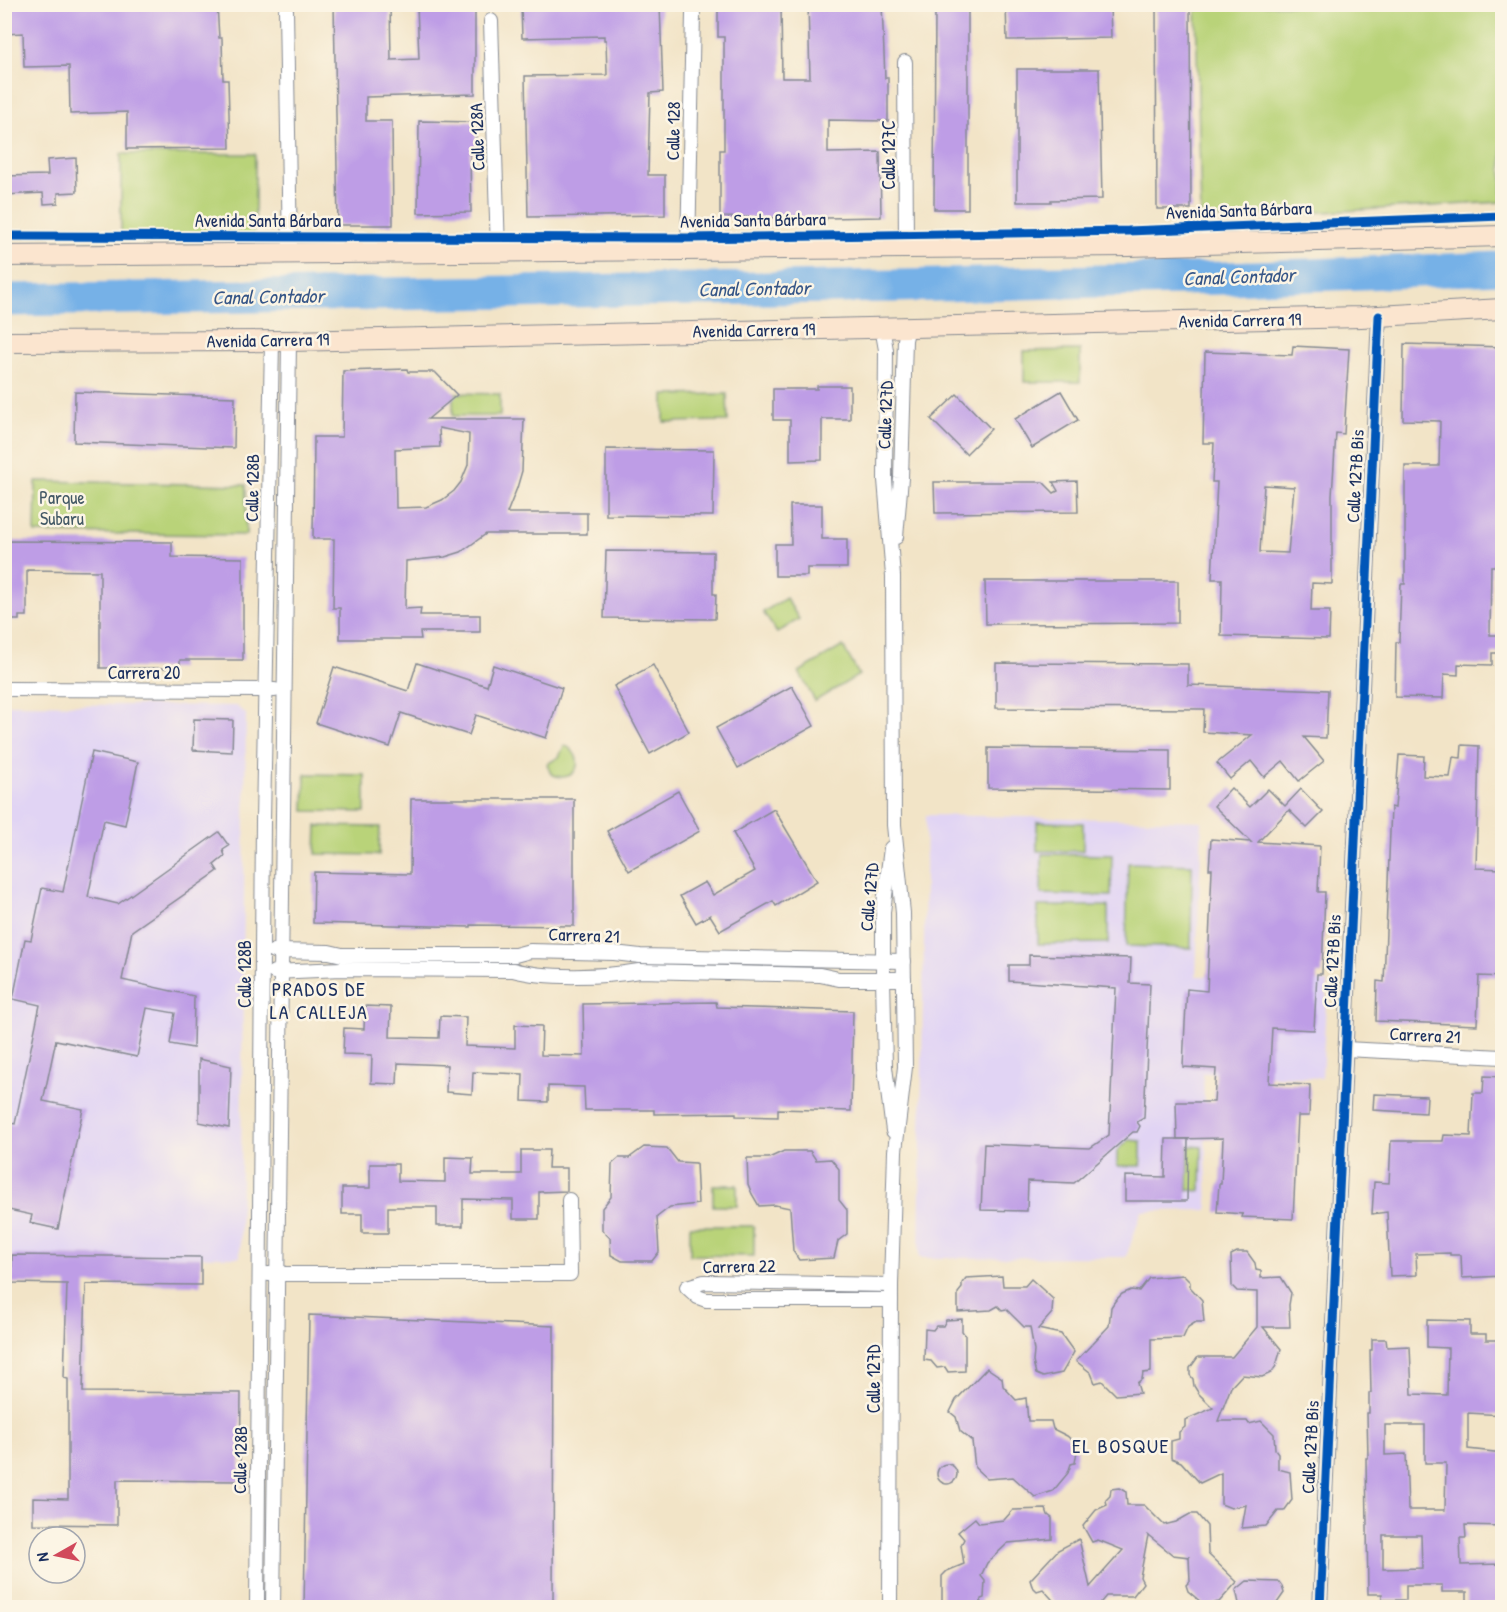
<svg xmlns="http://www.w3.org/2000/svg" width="1507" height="1612" font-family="'Patrick Hand',sans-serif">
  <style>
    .built { fill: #e1d4f4 }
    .green { fill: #b9d379; stroke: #6a816c; stroke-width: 1.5 }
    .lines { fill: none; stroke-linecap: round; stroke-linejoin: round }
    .river { stroke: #76b1e7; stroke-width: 33 }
    .building { fill: #be9de6; fill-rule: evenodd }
    .street-casing { stroke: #868a92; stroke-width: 16 }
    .secondary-casing { stroke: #868a92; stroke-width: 22 }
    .street { stroke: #fff; stroke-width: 14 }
    .secondary { stroke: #fbe5cf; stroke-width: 20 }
    .cycleway-casing { stroke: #fcf5e5; stroke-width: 13 }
    .cycleway { stroke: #0057b8; stroke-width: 9 }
    .labels { text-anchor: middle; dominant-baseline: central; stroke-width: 5; stroke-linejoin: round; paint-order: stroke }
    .street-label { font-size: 18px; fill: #1b2f5e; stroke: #fcf5e5 }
    .park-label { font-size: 18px; fill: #425865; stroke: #fcf5e5 }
    .water-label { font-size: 20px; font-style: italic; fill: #365687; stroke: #fcf5e5 }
    .neighbourhood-label { font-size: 20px; letter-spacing: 1.5px; fill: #1b2f5e; stroke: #fcf5e5 }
  </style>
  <rect width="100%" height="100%" fill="#fcf5e5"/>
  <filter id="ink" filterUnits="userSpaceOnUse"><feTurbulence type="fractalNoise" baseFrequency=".0167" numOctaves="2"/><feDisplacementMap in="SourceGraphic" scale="12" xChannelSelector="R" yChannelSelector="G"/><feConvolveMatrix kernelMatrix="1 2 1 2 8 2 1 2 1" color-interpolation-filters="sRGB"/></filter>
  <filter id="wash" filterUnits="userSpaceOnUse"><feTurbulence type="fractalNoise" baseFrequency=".008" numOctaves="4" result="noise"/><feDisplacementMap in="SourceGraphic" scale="24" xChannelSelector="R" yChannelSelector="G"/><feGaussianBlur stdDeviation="1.35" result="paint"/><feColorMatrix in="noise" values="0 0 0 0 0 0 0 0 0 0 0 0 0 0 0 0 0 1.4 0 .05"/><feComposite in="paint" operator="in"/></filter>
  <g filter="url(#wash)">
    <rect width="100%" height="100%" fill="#f2e4c7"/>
    <g class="built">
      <path d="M5 704 236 706 246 714 240 1257 5 1255Z"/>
      <path d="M926 815 1202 821 1196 976 1327 982 1322 1078 1203 1073 1208 1210 1142 1211 1126 1257 919 1258Z"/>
    </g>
    <g class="green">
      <path d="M1196 5H1502V202L1201 219Z"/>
      <rect x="121" y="154" width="134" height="82"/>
      <path d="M1080 350V382H1024V351Z"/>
      <path d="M453 393 500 394V416H453Z"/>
      <path d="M727 394 728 421 664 422V395Z"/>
      <path d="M36 481 246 485V535L35 533Z"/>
      <path d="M786 598 799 619 777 633 763 612Z"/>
      <path d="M843 646 859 675 815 701 799 672Z"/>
      <path d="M564 746 568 747C588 762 573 785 551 774L547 764 559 757Z"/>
      <path d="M305 774 365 775V812L304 811Z"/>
      <path d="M1037 822 1083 823V851H1037Z"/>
      <path d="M317 826 380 827 379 855 316 854Z"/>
      <path d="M1042 854 1112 855 1111 896 1041 894Z"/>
      <path d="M1128 863 1192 865 1191 948 1126 946Z"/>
      <path d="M1038 906H1108V943L1038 944Z"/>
      <path d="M1129 1140 1141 1141V1166H1117V1151Z"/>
      <path d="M1189 1146 1202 1147 1201 1191 1188 1190Z"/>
      <rect x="713" y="1185" width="24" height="21"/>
      <path d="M690 1226H754V1256L690 1255Z"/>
    </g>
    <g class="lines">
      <path class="river" d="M4 300 897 286 1227 278 1502 268"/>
    </g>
    <g id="blocks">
      <g class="building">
        <path d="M4 4H217L219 38H222L223 80H228L230 148 127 149V112L70 114 69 66 24 67 23 33 4 34Z"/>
        <path d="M334 4H390L391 60 419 59 417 4H475V94L366 97V121H392L393 225H338Z"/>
        <path d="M521 4H660L663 92 650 93 648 175H665V215L528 217 525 76 607 75 606 40H604V36L522 38Z"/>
        <path d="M718 4H781L782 78H810L808 4H882L885 78H888V121L828 120V153L880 152 881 217 826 218V220H806V218L720 217V150H724V37H718Z"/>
        <path d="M935 4H968V209H934Z"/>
        <path d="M1006 4H1110L1111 38 1007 40Z"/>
        <path d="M1156 4H1190L1191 209H1157Z"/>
        <path d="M1017 69H1099L1102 199 1051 200V202H1017Z"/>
        <path d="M419 121 476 122V153H470L471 212 418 213Z"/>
        <path d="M76 158 77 192 58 193V203L44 204 43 193 4 195V176L48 175 47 160Z"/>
        <path d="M1404 344 1503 347V451L1501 508H1499V566H1491L1490 635H1502L1501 653H1492V665L1458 664V675L1444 674 1443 698 1395 697 1396 642H1399L1401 584H1405V466H1439L1440 421 1403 420Z"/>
        <path d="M1293 346 1349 349 1344 434 1336 433 1332 496V584L1312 583 1311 611H1330L1329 639 1221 636 1222 579H1212L1217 482H1212L1214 443H1203L1205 352 1292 355ZM1264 485 1294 487 1288 553 1260 552Z"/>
        <path d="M407 369 408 372H435L457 395 428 419H524L522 471 517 488 507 513H587V534H486L461 552 445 557 406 561 405 609 421 608 420 615H480V632H420L421 639H340V608H333L334 539H313L314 437H342L343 371ZM439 428 469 434 468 465 461 482 454 491 442 500 426 507 396 508 395 449 440 447Z"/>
        <path d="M817 386H850V419H822V460L790 461V420H773V389H817Z"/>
        <path d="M1061 391 1078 420 1032 448 1015 419Z"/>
        <path d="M75 392 235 397 234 448 74 442Z"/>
        <path d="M957 394 991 429 966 454 931 419Z"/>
        <path d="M606 449 714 450 713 516 606 515Z"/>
        <path d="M1077 481 1078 512 935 513 934 482H1043L1054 493 1058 491 1053 482Z"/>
        <path d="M790 505H822V539H847V568H807V576H775V544H791Z"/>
        <path d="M4 541 172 542V557L243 558V660H180V668H100V571L27 570V616H19V620H4Z"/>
        <path d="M606 551 713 552V594H716L715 619 604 618Z"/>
        <path d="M985 581H1178V623L986 624Z"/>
        <path d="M417 663 487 686 493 665 562 688 546 738 476 715 469 735 401 713 390 747 316 723 334 667 408 691Z"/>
        <path d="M996 663 1188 664V685L1328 690 1326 738 1304 737 1324 761 1299 781 1283 761 1264 777 1251 761 1230 779 1217 763 1252 735 1203 732 1204 709 996 708Z"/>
        <path d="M653 665 689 732 650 754 614 686Z"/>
        <path d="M792 686 814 726 738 768 716 728Z"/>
        <path d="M194 719 233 720 232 752 193 750Z"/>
        <path d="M1462 745 1479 746 1476 868 1503 869V977L1479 976 1477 1025 1376 1021 1377 981 1384 982 1391 807 1395 808 1399 755 1424 756 1423 776 1450 777 1453 757 1461 758Z"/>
        <path d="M988 748 1170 750V790L988 788Z"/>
        <path d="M92 752 138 762 125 825 104 820 88 897 118 904 219 832 229 846 223 850 225 856 214 865 218 871 132 931 122 980 194 996 193 1048 170 1044 175 1013 147 1008 137 1057 56 1040 43 1101 83 1109 58 1229 30 1223 32 1215 4 1209V1122L15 1124 40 1005 13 999 25 939 31 940 42 888 63 892Z"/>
        <path d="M1231 788 1250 807 1268 789 1285 806 1301 789 1323 812 1307 828 1289 810 1258 842 1320 846 1318 892H1325L1322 974H1317L1314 1030 1272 1028 1269 1083 1310 1085 1309 1116H1298L1293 1219 1242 1217 1243 1214 1217 1212 1219 1184H1221L1223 1138 1177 1139 1176 1102H1214L1216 1069 1183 1067 1185 1023 1187 989 1207 991 1212 869H1209L1211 839 1251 842 1214 806Z"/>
        <path d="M678 791 700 831 629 871 607 831Z"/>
        <path d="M411 799H574V926L471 925V927L313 923 314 872 410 874Z"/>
        <path d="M774 809 817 881 776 906 773 901 720 931 710 915 696 923 680 896 705 882 713 895 755 871 733 833Z"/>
        <path d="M1029 955 1131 958 1130 983 1150 984 1144 1118 1137 1122 1140 1126 1137 1132H1133L1074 1183 1028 1181 1027 1211 981 1210 984 1144 1090 1148 1109 1135 1116 988 1009 981V965H1029Z"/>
        <path d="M716 1002 717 1007 853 1011 851 1111 778 1109V1117L736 1116V1113L654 1114V1110H585L584 1087 548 1086V1102L522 1101 523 1074 473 1072 472 1094 446 1092 447 1065 398 1063 397 1084 371 1083 372 1055 343 1054 344 1028 364 1029 365 1006 391 1007 390 1037 439 1038 440 1016 466 1017 465 1046 515 1048V1025L542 1026 541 1055 584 1056 583 1004Z"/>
        <path d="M199 1059 231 1066 229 1128 199 1122Z"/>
        <path d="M1484 1076 1503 1077V1276L1462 1278 1461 1255H1450V1253L1416 1254 1417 1275 1390 1276 1387 1212 1372 1214 1374 1182 1389 1183 1391 1141H1443L1444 1135 1471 1136 1473 1093H1483Z"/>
        <path d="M1374 1094 1427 1096 1426 1113 1373 1110Z"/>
        <path d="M1166 1139H1188L1187 1201H1125V1176L1165 1177Z"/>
        <path d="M644 1147 667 1148 678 1162 696 1163 698 1204 670 1207 657 1217 659 1252 652 1261H622L611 1255 610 1238 602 1230V1208L611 1197 612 1164 619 1158H629Z"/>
        <path d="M521 1150H549L548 1168H567V1191L539 1192V1219H513V1200L463 1199V1226H437V1207H388V1233H362V1214H342V1188H370V1164H398V1181L445 1182V1157L473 1158 472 1174H521Z"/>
        <path d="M784 1151H810L816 1160 831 1159 839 1169V1200L847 1210V1234L838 1241 834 1258 799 1260 793 1251 790 1208 775 1205 759 1206 752 1194 748 1184 747 1158H769Z"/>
        <path d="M1237 1252H1247L1255 1263 1256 1270 1261 1271V1278L1281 1277 1291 1293 1289 1305 1290 1327H1263L1281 1349 1276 1366 1271 1373 1262 1377 1242 1375 1231 1387 1218 1421H1247L1249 1424 1261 1421 1274 1434 1275 1449 1278 1453V1469L1290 1472 1292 1500 1284 1511H1278L1266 1526 1242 1528 1246 1505 1231 1508 1221 1504V1473L1200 1483 1181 1462 1171 1458V1441L1179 1439V1432L1185 1427V1420L1213 1408 1199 1394 1194 1386 1193 1379 1190 1375V1368L1198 1357H1232L1257 1327V1292L1237 1291 1232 1286 1231 1255Z"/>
        <path d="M12 1255 201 1257V1285L86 1284 83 1392 241 1393 240 1481 117 1480V1525L33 1524V1498L68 1499V1379L64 1378 67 1284 12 1283Z"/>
        <path d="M1183 1275 1190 1282V1287L1202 1300 1204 1322H1196L1188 1327 1183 1338 1151 1339V1372L1143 1373 1142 1379 1137 1383 1140 1393 1116 1395 1102 1381 1095 1383 1091 1373 1076 1361 1109 1326 1111 1307 1115 1301 1122 1294 1131 1290 1139 1291 1149 1278Z"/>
        <path d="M1002 1276 1003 1286H1025L1031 1279 1053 1299 1052 1313 1038 1329 1061 1334 1074 1352 1062 1373 1043 1377 1036 1374 1033 1362 1034 1351 1030 1327H1024L1006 1309 1002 1310 998 1306 991 1310 958 1312V1293L962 1288V1283L966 1278Z"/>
        <path d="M309 1315 554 1326 553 1608H304Z"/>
        <path d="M962 1319V1331L965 1335V1371L948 1372 945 1367 937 1368 931 1361 924 1360 925 1329 933 1330 936 1326H943L946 1320Z"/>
        <path d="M1427 1320 1470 1321V1334H1486V1340H1503V1415L1468 1413V1449L1503 1453V1526L1465 1525 1466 1538H1460L1461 1565 1503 1564V1603L1467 1605V1592H1442V1585H1406V1600H1382V1594H1368L1366 1458H1368L1367 1413H1369V1393H1371L1370 1350H1372V1339H1386L1387 1347 1410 1346 1412 1394 1447 1395 1448 1348 1427 1347ZM1385 1425H1425V1463H1446L1445 1510H1408L1406 1454 1385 1455ZM1383 1535H1421L1422 1568 1383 1569Z"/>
        <path d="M987 1368 1002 1378 1003 1386 1016 1400 1026 1398 1028 1421H1051L1053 1429 1067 1436 1075 1443 1077 1451 1075 1463 1071 1464 1068 1473 1053 1491 1035 1497 1013 1477 987 1479 975 1468 972 1441 960 1431 956 1417 950 1412 956 1400Z"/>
        <circle cx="947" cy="1474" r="10"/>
        <path d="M1119 1488 1126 1492 1127 1505H1144L1164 1525 1176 1522 1190 1514H1197L1207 1526 1208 1554 1237 1582 1219 1602 1214 1603 1208 1608 1188 1591 1186 1585 1190 1581 1189 1557 1173 1555 1148 1535 1140 1577 1143 1583 1133 1596H1106L1096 1608H1060L1043 1589 1037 1591 1032 1586 1030 1580 1058 1550 1079 1539 1090 1587 1123 1550 1098 1540 1092 1542 1083 1526 1096 1510 1107 1505 1106 1500 1110 1496 1111 1489Z"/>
        <path d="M1046 1509 1048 1515 1052 1518V1539L1008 1543 987 1563 981 1576 985 1581 984 1598 981 1599 980 1608H954L951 1604 942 1605V1576L947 1571 964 1564 961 1545 964 1539 958 1532 975 1518 979 1523 1004 1520 1013 1510Z"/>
        <path d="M1247 1581 1279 1582 1282 1586 1284 1593 1277 1603V1608H1240L1236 1590Z"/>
      </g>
    </g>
  </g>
  <g filter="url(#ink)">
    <use href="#blocks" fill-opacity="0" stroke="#868a92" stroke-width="1.5"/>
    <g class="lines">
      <g class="street-casing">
        <g id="street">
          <path d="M286 10 290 254"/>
          <path d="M491 21 498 252"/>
          <path d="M905 62 906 248"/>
          <path d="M688 250 693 14"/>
          <path d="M882 327 886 350 885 480 893 576 894 825 903 913 905 1067 895 1151 891 1285 890 1608"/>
          <path d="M896 537 901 478 905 340 908 327"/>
          <path d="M4 689 275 690"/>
          <path d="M891 848 883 912V978L885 1067 893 1131"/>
          <path d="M274 951 329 952 342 955H515L530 951 614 953 640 956 904 961"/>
          <path d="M274 972 341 969 513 970C546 979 605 977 639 971L820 975 839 979H904"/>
          <path d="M1345 1049 1502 1057"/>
          <path d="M268 1274H570L569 1200"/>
          <path d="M891 1285 704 1282 687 1287 698 1297 706 1300H891"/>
          <path d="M257 1608 263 821 272 341"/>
          <path d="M273 1608 289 341"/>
          <path d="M1320 1608 1379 316"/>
        </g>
      </g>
      <g class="secondary-casing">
        <g id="secondary">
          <path d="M4 256 1128 246 1502 236"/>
          <path d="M4 342 289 341 1361 317 1502 309"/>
        </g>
      </g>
      <use href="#street" class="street"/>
      <use href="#secondary" class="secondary"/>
      <g class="cycleway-casing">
        <g id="cycleway">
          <path d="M4 236 688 238 1128 231 1502 216"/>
          <path d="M1320 1608 1379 316"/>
        </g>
      </g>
      <use href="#cycleway" class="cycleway"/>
    </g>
  </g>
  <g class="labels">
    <g class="street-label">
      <text transform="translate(673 131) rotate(-89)">Calle 128</text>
      <text transform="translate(477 137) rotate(-92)">Calle 128A</text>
      <text transform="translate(888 155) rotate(-90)">Calle 127C</text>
      <text transform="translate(1239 210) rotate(-2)">Avenida Santa Bárbara</text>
      <text x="268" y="220">Avenida Santa Bárbara</text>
      <text transform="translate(753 220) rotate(-1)">Avenida Santa Bárbara</text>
      <text transform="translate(1240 320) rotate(-1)">Avenida Carrera 19</text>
      <text transform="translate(754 330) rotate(-1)">Avenida Carrera 19</text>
      <text transform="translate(268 340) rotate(-1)">Avenida Carrera 19</text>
      <text transform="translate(885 415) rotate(-88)">Calle 127D</text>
      <text transform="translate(1355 476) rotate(-87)">Calle 127B Bis</text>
      <text transform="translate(252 488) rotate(-89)">Calle 128B</text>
      <text x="144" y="672">Carrera 20</text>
      <text transform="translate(869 897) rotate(-85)">Calle 127D</text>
      <text transform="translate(584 935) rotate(2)">Carrera 21</text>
      <text transform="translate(1332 961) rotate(-87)">Calle 127B Bis</text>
      <text transform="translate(244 974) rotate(-90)">Calle 128B</text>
      <text transform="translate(1425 1035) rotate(3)">Carrera 21</text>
      <text transform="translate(739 1266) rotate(-1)">Carrera 22</text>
      <text transform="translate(873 1379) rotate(-90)">Calle 127D</text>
      <text transform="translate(1310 1447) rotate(-87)">Calle 127B Bis</text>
      <text transform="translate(240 1460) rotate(-89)">Calle 128B</text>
    </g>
    <g class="park-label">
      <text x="62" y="497">Parque<tspan x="62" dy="21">Subaru</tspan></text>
    </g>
    <g class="water-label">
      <text transform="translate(1239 276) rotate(-2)">Canal Contador</text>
      <text transform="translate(754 288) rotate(-1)">Canal Contador</text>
      <text transform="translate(268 296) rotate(-1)">Canal Contador</text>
    </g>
    <g class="neighbourhood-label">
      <text x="319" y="988">PRADOS DE<tspan x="319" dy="23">LA CALLEJA</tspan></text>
      <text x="1121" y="1445">EL BOSQUE</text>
    </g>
  </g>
  <rect width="1507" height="1612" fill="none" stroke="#fcf5e5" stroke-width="24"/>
  <g transform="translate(57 1555) rotate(261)"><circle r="28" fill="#fcf5e5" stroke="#a2a6af" stroke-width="1.5"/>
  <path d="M0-4.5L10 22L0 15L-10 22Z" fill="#d1495b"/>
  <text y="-9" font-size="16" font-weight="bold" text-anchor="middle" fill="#1b2f5e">N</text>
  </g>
</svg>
